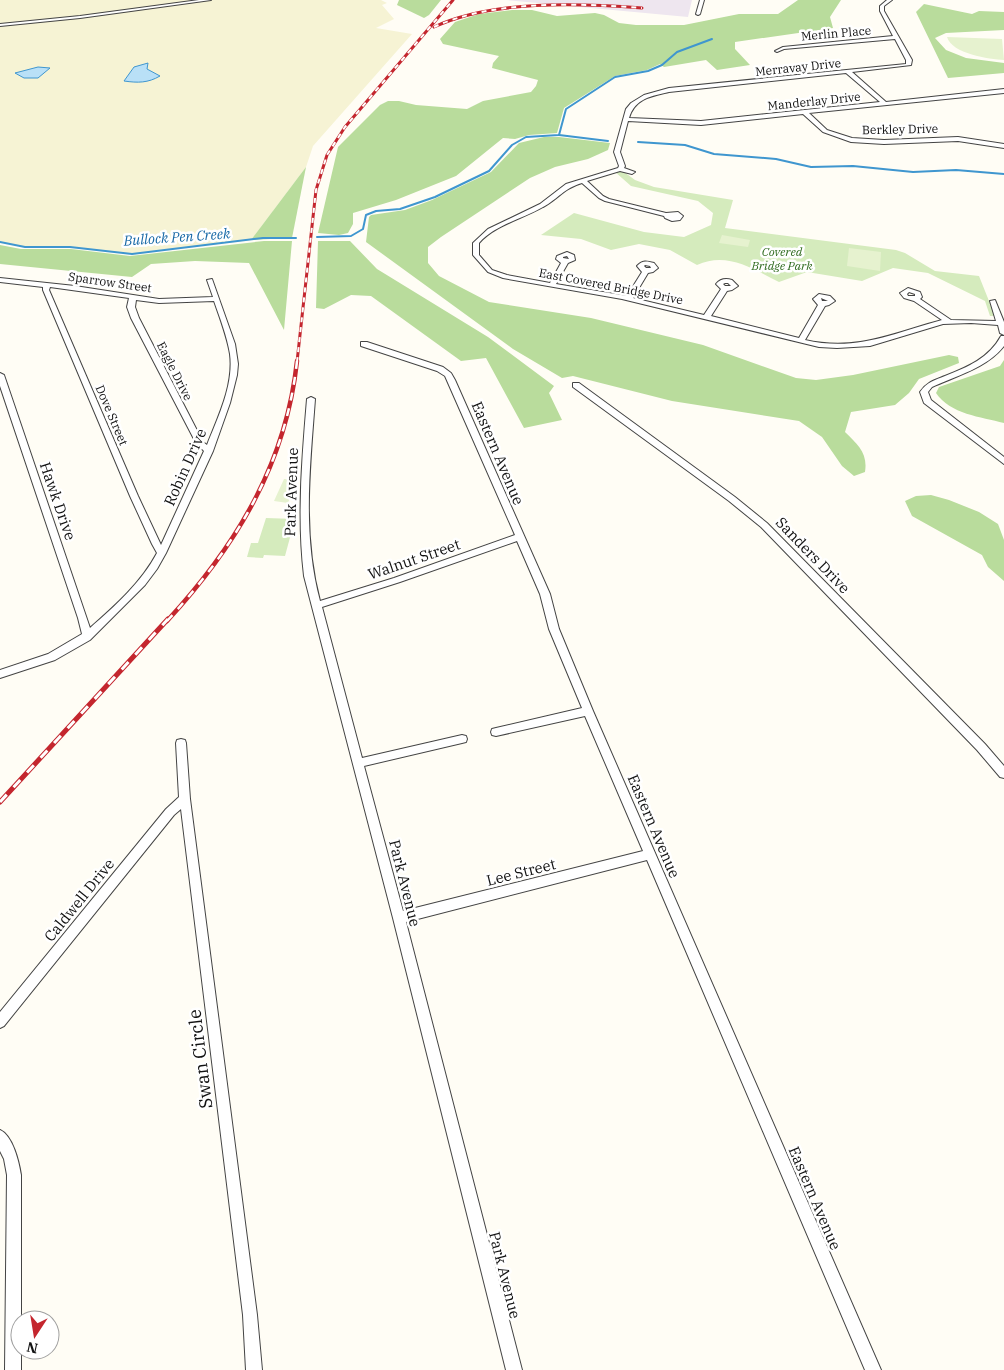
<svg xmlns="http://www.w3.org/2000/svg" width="1004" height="1370" font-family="'IBM Plex Serif',serif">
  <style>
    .industrial { fill: #eee6ef }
    .farmland { fill: #f6f3d4 }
    .green { fill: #d5ebbd }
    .forest { fill: #b9dc9c }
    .pitch { fill: #e6f2cf }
    .water { fill: #b9e0f7; stroke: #3f96cf }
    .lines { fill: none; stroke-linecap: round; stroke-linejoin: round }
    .stream { stroke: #3f96cf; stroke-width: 2 }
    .street-casing { stroke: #444; stroke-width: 2 }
    .street { fill: #fff; fill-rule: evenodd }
    .rail-far2-casing { stroke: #c4262e; stroke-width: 3 }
    .rail-far1-casing { stroke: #c4262e; stroke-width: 4.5 }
    .rail-casing { stroke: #c4262e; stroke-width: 5 }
    .rail-far2 { stroke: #fff; stroke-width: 2; stroke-dasharray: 5; stroke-linecap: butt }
    .rail-far1 { stroke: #fff; stroke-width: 2.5; stroke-dasharray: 8; stroke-linecap: butt }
    .rail { stroke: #fff; stroke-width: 3; stroke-dasharray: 10; stroke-linecap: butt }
    .labels { text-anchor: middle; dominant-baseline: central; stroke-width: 5; stroke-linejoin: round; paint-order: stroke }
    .far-street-label { font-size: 12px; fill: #111; stroke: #fff }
    .far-park-label { font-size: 12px; font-style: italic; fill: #2f6b1f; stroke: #fff }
    .far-water-label { font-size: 14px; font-style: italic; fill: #1768a6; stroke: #fff }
    .street-label { font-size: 15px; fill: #111; stroke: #fff }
    .near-street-label { font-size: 18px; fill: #111; stroke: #fff }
  </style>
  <rect width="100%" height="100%" fill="#fffdf5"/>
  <path class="industrial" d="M506 0H692L688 17Z"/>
  <path class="farmland" d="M0 0H381L387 3 382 5 394 19 376 28 412 34 313 146 306 167 251 240 132 254 70 247H25L0 242Z"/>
  <g class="green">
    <path d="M620 169 635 180 654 187 733 200 725 228 896 250 905 253 935 271 979 276 995 316H990L985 301 928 273 893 268 862 281 807 272 779 282C753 269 727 251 697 265L670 250 639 244 611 250 581 239 541 235 574 213 644 232 684 237 711 225 713 213 698 201 631 186 614 171Z"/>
    <path d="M266 518 295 519 285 556 264 555 263 558 247 557 251 543H258Z"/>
  </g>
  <g class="forest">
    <path d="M399 0H441L429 15 424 18 397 5Z"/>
    <path d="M798 0H841L830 17 833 28 735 42V49L750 65 717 70 706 60 664 67 660 64 647 70 615 76 564 108 557 133 529 135 515 139 503 138 456 176 396 200 353 213V224L348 233 339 235 318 233 338 147 380 105 388 101H399L416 105 467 109 483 101 531 92 536 86 538 80 492 68 493 63 499 56 443 44 440 39 455 22 479 14 512 10H532L557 16 595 13 604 15 619 23 636 25H684L739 14H778Z"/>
    <path d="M924 4 972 14 979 11 1004 12V30L946 33 935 38 946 50 966 58 1004 63V73L948 78 916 12Z"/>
    <path d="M544 137H559L610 143 608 150 588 159 555 167 530 178 441 237 428 247V263L439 276 489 302 591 318 703 345 796 378 816 380 853 375 949 355 958 357 959 363 919 379 909 393 895 405 851 412 845 432C858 445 868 453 865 472L854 476 842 466 822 437 799 421 672 401 573 376 562 378 513 349 366 242 369 217 371 215 405 210 432 200 491 172 519 143Z"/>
    <path d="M306 167 292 238 251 240Z"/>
    <path d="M264 241H292L284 330 249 263 195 261 151 264 132 277 0 264V245L21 249H71L130 256Z"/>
    <path d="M318 241H350L377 269 488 337 554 386 549 393 562 420 524 428 486 358 461 361 371 296 351 295 324 309 316 308Z"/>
    <path d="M1004 360V423C981 417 950 414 936 393L939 387 1000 366Z"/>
    <path d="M931 495 949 500 979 512 998 524 1004 540V581L988 567 982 555 912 516 905 501 916 496Z"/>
  </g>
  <g class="pitch">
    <path d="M947 37 1002 39 1004 60C989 59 952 54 947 37Z"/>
    <path d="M722 235 750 240 748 247 719 243Z"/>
    <path d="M849 248 881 252 880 271 847 266Z"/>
    <path d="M284 479 297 480 288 503 274 501Z"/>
  </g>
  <g class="water">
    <path d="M148 63 147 69 160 76C148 83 138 83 124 81L134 67Z"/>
    <path d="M38 67 50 68 38 78H24L15 73Z"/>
  </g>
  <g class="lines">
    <g class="stream">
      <path d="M559 135 608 141"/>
      <path d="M638 142 685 145 714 154 776 159 811 167 853 166 913 172 956 170 1004 174"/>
      <path d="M317 237 351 236 363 229 366 215 376 211 400 209 435 197 489 171 512 145 526 137 559 135 566 109 615 77 648 71 662 65 677 52 712 39"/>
      <path d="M0 242 25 247H70L132 254 263 238H296"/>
    </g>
    <g class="street-casing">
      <g id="street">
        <path d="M199 0H211L80 18 0 26V24L80 16Z"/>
        <path d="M700 0H704L700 14 698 15 696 14Z"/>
        <path d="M887 0H892L884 6V11L912 60 911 65 852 72 886 102 1004 89V93L809 113 827 130 852 138 884 140 958 137 1004 144V148L958 141 884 144 851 142 823 132 803 114 701 125 628 121 620 152 625 166 624 168 635 172 632 174 620 171 587 181 603 196 609 199 666 213 678 212 683 216 680 220 672 221 665 218 664 216 605 201 599 198 582 183C564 188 558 199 543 207 522 219 495 225 479 243V255L492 270 507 275 550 283 561 263 556 259 557 256 567 252 574 255 575 260 568 263 556 284 627 296 642 272 637 266C642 260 647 261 654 263L658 268 653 272 648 273 633 298 704 315 721 289 716 284C720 279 726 278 732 280L738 286 732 290 727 291 711 316 799 338 818 305 813 299 819 294 830 296 835 301 829 305 825 306 805 340C857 352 893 333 942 320L914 301 904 298 900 293 908 288 920 292 922 297 920 299 951 320 996 321 990 301 995 300 1004 322V335L1000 333 998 325 971 323 943 324 870 346 837 348 819 347 622 299 503 278 488 272 473 255V243L488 229 540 204 566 184 618 168 619 166 614 152 626 109 631 103 644 95 669 88 906 64V60L895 39 784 49 777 52 775 51 783 47 893 36 880 11V6ZM846 73 880 102 701 121 629 118C635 98 652 96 669 92ZM567 256 569 259 563 258V257ZM645 265 650 266 651 268H646L644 266ZM725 283H728L731 286H725L723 284ZM909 292 915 294V296H908L907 294ZM821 298 828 301H822Z"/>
        <path d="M0 278 75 286 159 299 213 297 207 280 212 279 235 344 238 364 237 375 230 403 213 451 166 553 157 569 145 585 90 640 55 660 0 678V670L48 654 82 634 78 618 0 386V373L4 375 90 628C115 606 141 583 157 553L152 544 130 496 43 290V287L0 282ZM50 287 129 298 127 307 131 318 196 443 204 451 161 545 138 496 49 290ZM136 300 159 303 214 301C220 318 227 336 230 354 234 385 218 417 207 445L203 442 139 318 135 307Z"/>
        <path d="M1001 336H1004V346C987 368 956 376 932 387L928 392 931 400 1004 457V464L924 403 920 392C927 382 935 380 945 376 968 367 989 358 1001 336Z"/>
        <path d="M361 342H367L443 367 451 373 455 380 550 594 559 629 593 711 881 1370H865L647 860 406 922 522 1370H506L393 918 304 576C297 517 302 458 307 399L311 397 315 399C310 467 302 534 320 601L394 578 515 535 445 376 437 371 361 346ZM517 541 540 594 549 629 582 708 496 728 492 729 491 732 492 735 496 736 585 716 643 851 403 911 364 766 462 743 466 742 467 739 466 736 462 735 362 758 322 607 400 582Z"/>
        <path d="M573 383H579L735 497 767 523 985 744 1004 766V778L1000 777 977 750 761 527 729 501 573 387Z"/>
        <path d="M181 739 185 740 186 743 190 799 257 1315 262 1370H246L243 1315 181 809 174 815 4 1026 0 1028V1012L166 809 179 797 176 743 177 740Z"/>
        <path d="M0 1130C13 1136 19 1162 21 1175V1370H5L7 1175 4 1159 0 1151Z"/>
      </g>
    </g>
    <use href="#street" class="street"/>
    <g class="rail-far2-casing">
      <g id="rail-far2">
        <path d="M434 27C492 0 578 3 642 8"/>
        <path d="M297 362 316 190 327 155 345 127 453 0"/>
      </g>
    </g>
    <g class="rail-far1-casing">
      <path id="rail-far1" d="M167 621C236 546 286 464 297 361"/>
    </g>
    <g class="rail-casing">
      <path id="rail" d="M0 802 168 619"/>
    </g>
    <use href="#rail-far2" class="rail-far2"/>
    <use href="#rail-far1" class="rail-far1"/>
    <use href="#rail" class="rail"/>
  </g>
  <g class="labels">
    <g class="far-street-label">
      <text transform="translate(836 33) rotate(-5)">Merlin Place</text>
      <text transform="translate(798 67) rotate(-6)">Merravay Drive</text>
      <text transform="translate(814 101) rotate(-6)">Manderlay Drive</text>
      <text transform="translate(900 129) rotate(-1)">Berkley Drive</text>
      <text transform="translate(110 282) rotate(8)">Sparrow Street</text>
      <text transform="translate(611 286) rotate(11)">East Covered Bridge Drive</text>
      <text transform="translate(175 371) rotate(63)">Eagle Drive</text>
      <text transform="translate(112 415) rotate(67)">Dove Street</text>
    </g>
    <g class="far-park-label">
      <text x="782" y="251">Covered<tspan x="782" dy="14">Bridge Park</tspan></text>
    </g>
    <g class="far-water-label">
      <text transform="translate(177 237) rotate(-4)">Bullock Pen Creek</text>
    </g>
    <g class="street-label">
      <text transform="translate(498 453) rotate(67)">Eastern Avenue</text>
      <text transform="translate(185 467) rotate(-66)">Robin Drive</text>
      <text transform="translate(291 492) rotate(-88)">Park Avenue</text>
      <text transform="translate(58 501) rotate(71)">Hawk Drive</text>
      <text transform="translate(813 555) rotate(46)">Sanders Drive</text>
      <text transform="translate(414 559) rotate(-19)">Walnut Street</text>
      <text transform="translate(654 826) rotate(67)">Eastern Avenue</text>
      <text transform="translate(521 872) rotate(-14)">Lee Street</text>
      <text transform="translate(405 883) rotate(76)">Park Avenue</text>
      <text transform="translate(79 900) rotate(-51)">Caldwell Drive</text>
      <text transform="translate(815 1198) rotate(67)">Eastern Avenue</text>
      <text transform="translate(505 1275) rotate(76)">Park Avenue</text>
    </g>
    <g class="near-street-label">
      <text transform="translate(200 1059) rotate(-97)">Swan Circle</text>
    </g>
  </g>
  <g transform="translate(35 1335) rotate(192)"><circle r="24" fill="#ffffff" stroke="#a0a0a0"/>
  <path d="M0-4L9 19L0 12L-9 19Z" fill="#c4262e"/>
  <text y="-8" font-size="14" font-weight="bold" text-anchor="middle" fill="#111111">N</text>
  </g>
</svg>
